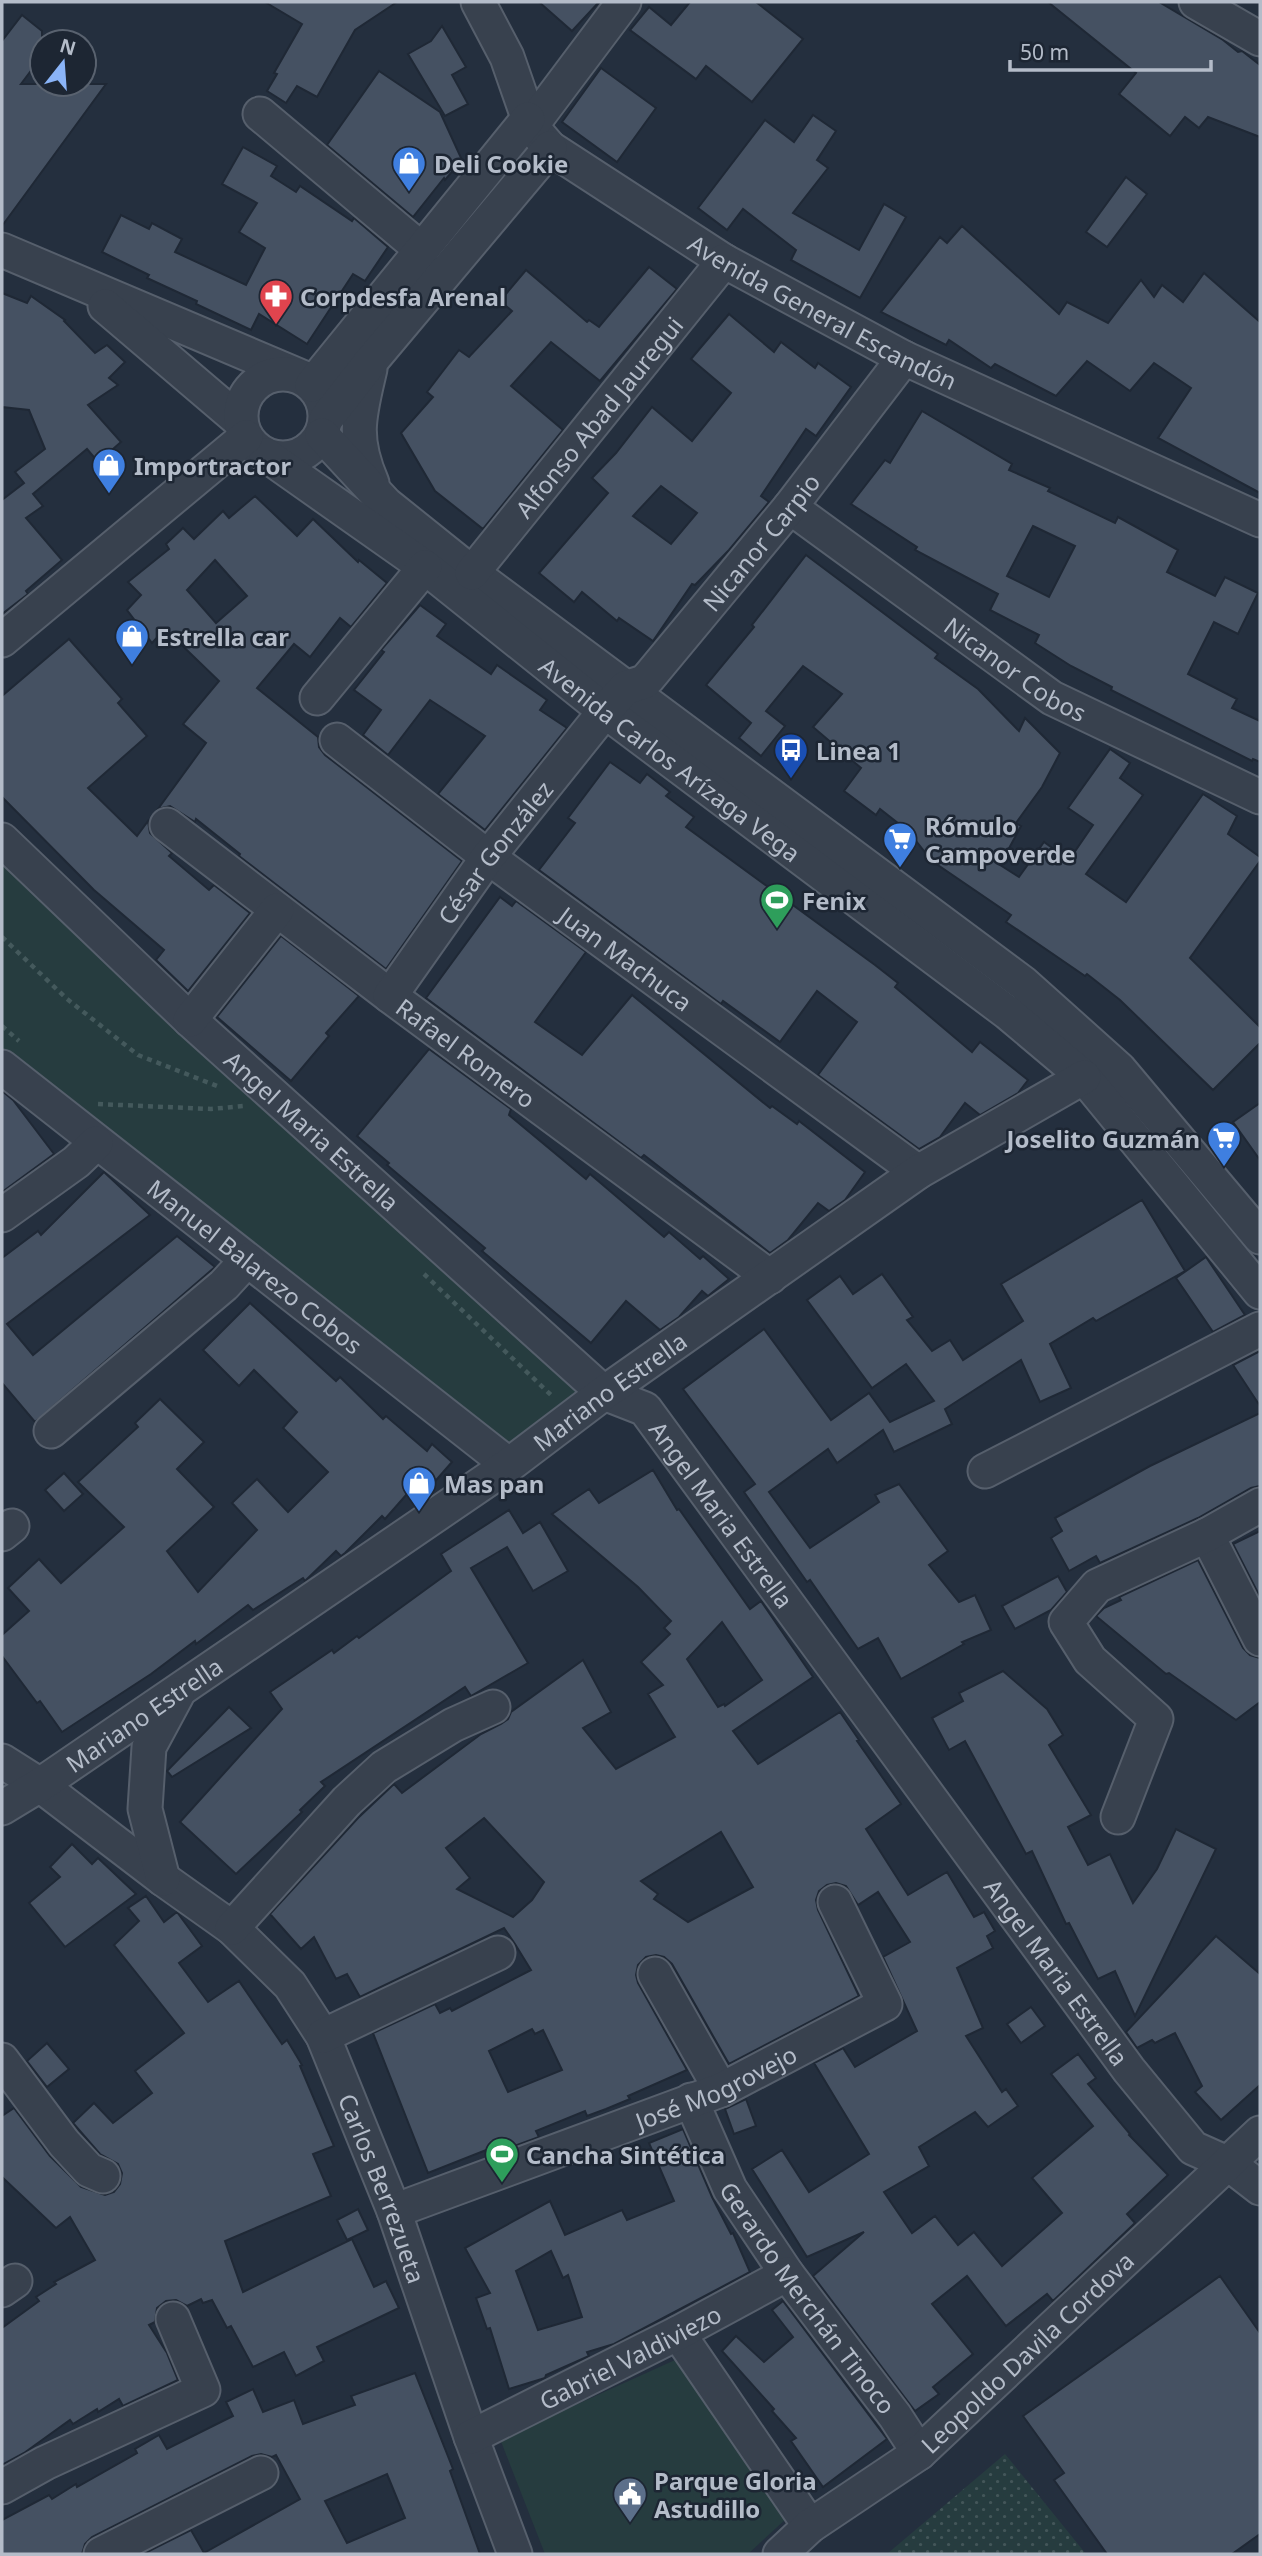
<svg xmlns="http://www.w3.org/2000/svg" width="1262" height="2556" font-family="'Noto Sans',sans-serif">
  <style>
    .grass { fill: url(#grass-dots) }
    .park { fill: #263c3f }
    .building { fill: #455162; stroke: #1f2835; stroke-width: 2; fill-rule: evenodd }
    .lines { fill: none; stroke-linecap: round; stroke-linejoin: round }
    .minor-casing { stroke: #565f6c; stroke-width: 37 }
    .path { stroke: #44595c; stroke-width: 4.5; stroke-dasharray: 5 5; stroke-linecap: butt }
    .minor { stroke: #38414e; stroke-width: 33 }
    .labels { text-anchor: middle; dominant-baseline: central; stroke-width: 5; stroke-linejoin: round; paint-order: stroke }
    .poi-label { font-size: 24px; font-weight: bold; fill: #b4bcc9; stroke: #1d2633; text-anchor: start }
    .street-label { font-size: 24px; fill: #b4bcc9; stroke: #1d2633 }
  </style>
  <defs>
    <pattern id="grass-dots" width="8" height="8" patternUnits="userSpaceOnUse" patternTransform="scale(1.75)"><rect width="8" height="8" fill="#263c3f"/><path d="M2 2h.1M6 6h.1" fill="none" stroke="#435659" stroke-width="1.8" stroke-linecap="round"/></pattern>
  </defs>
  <rect width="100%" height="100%" fill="#242f3e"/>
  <path class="grass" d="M1005 2454 1086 2554H887Z"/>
  <g class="park">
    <path d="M2 861 579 1395 505 1447 2 1048Z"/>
    <path d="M675 2360 788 2517 748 2554H545L500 2439Z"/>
  </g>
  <g class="building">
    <path d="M265 2H397L355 30 317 97 297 86 286 103 267 91 277 74 274 73 302 24Z"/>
    <path d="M539 2H599L572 31Z"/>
    <path d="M690 2H756L803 39 752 102 706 66 696 79 630 30 649 7 671 25Z"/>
    <path d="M1048 2H1159L1223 40 1238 52 1242 51 1260 65V137L1208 117 1199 128 1185 117 1170 136 1119 94 1136 73Z"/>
    <path d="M22 15 42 31V56L21 84H106L2 226V41Z"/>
    <path d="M442 26 466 67 452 75 468 104 445 116 408 54 431 41Z"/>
    <path d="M601 68 656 108 617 162 562 122Z"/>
    <path d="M379 71 440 112 462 160 445 180 444 178 413 217 327 145Z"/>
    <path d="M813 115 836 131 817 160 828 168 793 213 859 250 884 204 906 217 860 298 791 260 796 250 743 209 727 230 698 208 765 120 794 142Z"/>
    <path d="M243 147 277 166 271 176 296 192 300 186 352 221 354 218 388 247 365 281 353 274 307 344 259 314 251 330 196 304 197 301 147 278 149 275 102 252 121 215 149 229 152 223 182 239 175 252 246 285 265 248 239 232 257 203 222 184Z"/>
    <path d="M1126 177 1147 194 1107 247 1086 232Z"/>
    <path d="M962 226 1059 314 1067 302 1108 323 1141 280 1154 297 1162 285 1183 302 1204 273 1260 322V493L1158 438 1191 388 1154 363 1130 391 1087 361 1056 396 995 364 991 368 949 340 946 345 881 312 940 237 947 243Z"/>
    <path d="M649 267 677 289 600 381 551 342 511 386 563 430 483 529 435 491 401 433 433 397 427 392 459 350 469 357 512 311 500 301 526 270 587 322 589 320 599 327Z"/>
    <path d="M2 293 27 303 31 296 65 320 64 321 95 353 107 345 125 362 109 378 118 385 88 405 121 442 98 462 87 449 33 494 43 506 26 518 62 560 26 591 28 594 2 614V500L24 483 15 472 45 449 29 410 2 407Z"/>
    <path d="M729 314 774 352 781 342 815 368 818 363 851 387 816 436 806 429 761 496 769 502 729 550 695 585 692 584 653 641 619 618 617 621 582 592 574 602 539 573 608 493 592 478 616 453 652 407 692 441 731 393 691 359ZM661 486 697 513 671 544 633 516Z"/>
    <path d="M922 411 1012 464 1009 470 1050 488 1048 491 1115 523 1118 517 1178 550 1167 572 1215 596 1225 577 1258 593 1238 634 1214 622 1188 674 1237 699 1232 708 1260 721V762L1253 759 1252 761 1111 690 1112 687 1071 666 1035 643 1039 635 990 610 998 594 915 550 917 547 851 504 885 460 890 463ZM1033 526 1075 546 1049 597 1007 576Z"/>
    <path d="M255 496 297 536 313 519 358 562 359 560 387 583 351 627 340 618 310 657 294 644 257 688 318 737 319 747 325 755 462 861 386 969 239 856 240 854 196 819 195 822 170 806 158 809 206 743 183 724 219 681 165 629 152 643 127 610 141 595 128 582 169 549 166 544 183 528 194 539 223 511 229 518ZM215 560 247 596 216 623 187 590Z"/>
    <path d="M806 555 938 654 935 658 978 689 1019 731 1025 718 1060 753 1042 787 1016 823 1021 826 1000 865 1019 877 1044 842 1069 860 1093 825 1068 808 1110 749 1130 763 1120 778 1143 795 1086 874 1126 902 1203 794 1237 816 1228 834 1260 857V861L1190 958 1260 1027V1043L1213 1090 1120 1000 1087 974 1085 976 1006 922 1011 915 932 861 908 831 880 809 876 815 844 791 861 768 813 727 842 694 803 666 766 711 785 726 761 756 739 738 751 723 706 685 754 627 752 625Z"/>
    <path d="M420 605 446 624 437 636 491 674 497 665 547 700 540 710 567 728 485 830 438 794 485 736 430 700 388 755 363 735 381 710 354 690 384 652 381 650Z"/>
    <path d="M69 639 122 699 118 703 147 736 88 788 137 836 148 821 150 833 172 853 169 856 209 890 214 885 250 913 188 991 156 960 164 950 94 890 2 797V696Z"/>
    <path d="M610 762 640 783 647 774 670 792 666 796 694 817 686 827 875 965 898 983 895 987 972 1052 980 1042 1028 1080 1018 1093 980 1115 965 1103 940 1137 919 1149 818 1075 857 1022 817 991 780 1042 723 1001 721 1004 539 870 575 823 568 818Z"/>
    <path d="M500 897 512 906 516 901 586 952 535 1022 582 1055 632 995 770 1108 772 1106 797 1124 799 1121 865 1172 845 1200 829 1211 818 1203 788 1240 770 1253 644 1155 641 1158 426 998Z"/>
    <path d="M281 936 359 996 326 1033 329 1036 291 1081 217 1017Z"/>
    <path d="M429 1049 511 1109 509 1115 586 1179 590 1174 664 1237 669 1232 700 1259 703 1256 729 1279 708 1296 702 1291 679 1317 660 1330 626 1301 591 1343 482 1251 485 1248 387 1165 389 1163 357 1136Z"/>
    <path d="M2 1091 13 1100 54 1154 2 1192Z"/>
    <path d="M1260 1103V1160L1233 1122Z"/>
    <path d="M104 1172 150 1215 7 1324 33 1355 177 1236 215 1267 35 1422 2 1383V1258L38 1231 41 1235Z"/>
    <path d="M1142 1200 1185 1271 1096 1321 1093 1318 1050 1344 1071 1388 1040 1402 1021 1360 945 1409 952 1424 894 1452 883 1430 837 1463 828 1449 769 1492 810 1548 879 1502 875 1495 899 1484 948 1551 929 1565 959 1602 975 1595 991 1630 962 1642 964 1644 901 1679 878 1638 858 1649 810 1580 807 1582 744 1492 755 1484 683 1389 764 1329 831 1420 869 1393 890 1422 934 1401 906 1364 872 1388 807 1300 840 1276 853 1294 882 1274 913 1317 907 1320 932 1351 950 1340 963 1360 1023 1321 1001 1284Z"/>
    <path d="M1206 1257 1245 1315 1213 1332 1176 1278Z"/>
    <path d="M250 1303 336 1381 340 1377 383 1419 386 1416 427 1451 432 1444 452 1462 417 1502 407 1494 385 1519 382 1516 345 1553 341 1556 336 1551 305 1581 303 1578 253 1610 248 1605 196 1644 195 1641 151 1674 62 1732 40 1701 37 1703 2 1656V1635L29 1611 8 1588 39 1559 61 1583 124 1527 78 1482 138 1427 135 1423 160 1399 204 1442 177 1469 214 1507 167 1551 198 1592 257 1530 232 1503 257 1479 288 1512 328 1472 283 1428 297 1412 254 1370 239 1386 203 1350Z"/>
    <path d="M1260 1351V1406L1233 1365Z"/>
    <path d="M1260 1413V1486L1251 1488 1198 1518 1100 1563 1096 1556 1069 1571 1051 1538 1062 1531 1055 1518 1150 1466Z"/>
    <path d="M653 1470 677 1510 679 1509 750 1609 761 1601 813 1677 733 1731 758 1764 840 1712 859 1740 857 1741 901 1804 866 1829 908 1895 947 1872 974 1917 984 1912 995 1931 987 1936 993 1948 957 1968 983 2028 966 2036 1002 2092 1006 2089 1018 2106 988 2127 975 2112 919 2147 929 2166 884 2192 912 2233 935 2216 958 2245 974 2232 1002 2266 1062 2213 1032 2178 1093 2126 1051 2074 1078 2054 1096 2078 1088 2084 1130 2134 1129 2135 1168 2175 1127 2214 1135 2223 1053 2301 1047 2294 1006 2326 967 2276 932 2304 973 2354 933 2387 939 2394 915 2411 813 2276 864 2232 807 2257 752 2169 782 2150 809 2192 869 2154 814 2063 843 2048 855 2067 917 2031 883 1957 910 1942 878 1892 858 1905 846 1886 836 1883 827 1885 819 1891 816 1900 818 1910 859 1996 729 2064 672 1964 664 1957 656 1955 646 1957 638 1965 636 1975 638 1983 687 2070 628 2096 630 2099 606 2109 587 2116 585 2111 536 2131 539 2137 509 2148 504 2143 428 2173 373 2033 435 2004 440 2013 450 2008 452 2011 531 1970 515 1944 504 1928 360 1997 347 1974 336 1979 314 1937 301 1949 270 1914 358 1818 394 1784 402 1793 481 1734 501 1724 508 1719 511 1712 583 1660 611 1712 583 1728 616 1769 675 1737 648 1694 663 1685 641 1662 670 1634 664 1628 671 1621 638 1587 552 1514 589 1489 599 1503ZM722 1622 762 1680 725 1706 724 1704 718 1707 687 1659ZM484 1818 544 1882 532 1900 513 1917 457 1889 470 1878 446 1848ZM721 1832 753 1887 688 1922 654 1899 658 1894 641 1881ZM532 2029 535 2034 543 2030 562 2070 508 2092 489 2051Z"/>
    <path d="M64 1473 83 1494 64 1511 45 1490Z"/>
    <path d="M509 1510 523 1533 540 1522 568 1571 533 1591 507 1547 471 1568 528 1663 471 1696 465 1687 321 1782 325 1786 300 1810 302 1812 236 1874 180 1822 282 1709 270 1692 332 1650 334 1653 357 1636 359 1638 451 1571 441 1554Z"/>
    <path d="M1260 1531V1597L1233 1544Z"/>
    <path d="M1198 1560 1243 1648 1250 1655 1260 1658V1702L1236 1720 1169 1673 1166 1674 1096 1616 1104 1608 1121 1600 1119 1597Z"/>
    <path d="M1058 1576 1067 1592 1051 1610 1015 1629 1002 1606Z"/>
    <path d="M1003 1671 1047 1709 1063 1735 1049 1745 1091 1815 1068 1827 1088 1865 1110 1854 1133 1903 1157 1869 1176 1829 1216 1849 1135 2016 1115 1971 1098 1979 1069 1923 1066 1924 1032 1851 1026 1854 965 1741 949 1750 932 1718 963 1701 959 1693Z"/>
    <path d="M229 1707 251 1728 172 1777 167 1771Z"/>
    <path d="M72 1844 92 1864 98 1858 136 1894 65 1947 29 1903 60 1877 50 1867Z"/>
    <path d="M146 1896 164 1922 177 1912 202 1946 179 1963 208 2002 239 1981 282 2044 287 2040 302 2065 300 2066 334 2146 313 2154 331 2196 225 2241 243 2292 352 2239 374 2287 386 2281 399 2308 317 2347 324 2361 296 2376 284 2352 253 2367 231 2326 227 2328 212 2300 203 2303 201 2299 187 2306 176 2300 166 2301 157 2308 155 2322 149 2325 167 2353 178 2380 123 2406 119 2399 98 2412 97 2409 73 2424 70 2420 24 2453 2 2465V2328L39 2301 36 2297 56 2284 54 2282 95 2260 70 2217 56 2228 2 2177V2116L14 2108 50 2156 81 2187 105 2195 114 2192 120 2184 122 2173 118 2164 100 2154 73 2123 94 2103 113 2123 152 2093 135 2071 184 2033 114 1945 139 1921 128 1908Z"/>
    <path d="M1216 1936 1260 1974V2085L1221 2120 1195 2092 1202 2086 1175 2033 1155 2043 1152 2040 1137 2048 1126 2032Z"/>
    <path d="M1031 2007 1045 2026 1021 2043 1007 2024Z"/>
    <path d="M47 2043 69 2069 47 2087 27 2061Z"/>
    <path d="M746 2099 756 2126 734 2134 725 2109Z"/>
    <path d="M683 2129 712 2197 731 2234 733 2233 750 2272 614 2344 587 2352 589 2356 546 2375 545 2378 509 2389 490 2328 487 2329 476 2298 490 2293 465 2248 550 2201 565 2235 622 2210 627 2220 674 2201 649 2143ZM551 2251 563 2278 568 2275 582 2317 538 2330 516 2271Z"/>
    <path d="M358 2209 368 2230 347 2240 337 2220Z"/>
    <path d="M1220 2276 1260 2333V2534L1232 2554H1107L1054 2480 1064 2473 1023 2416Z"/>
    <path d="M783 2301 887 2439 823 2487 791 2441 796 2438 772 2411 774 2409 722 2351 736 2336 764 2362 793 2337 772 2310Z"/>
    <path d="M415 2373 453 2469 450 2471 480 2554H143L191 2530 204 2553 300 2499 276 2455 272 2457 261 2454 252 2456 92 2537 85 2544 82 2554H2V2520L49 2495 52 2499 76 2484 77 2487 137 2453 135 2449 159 2435 167 2449 233 2416 226 2402 253 2389 263 2412 294 2400 303 2424 355 2405 351 2396ZM387 2474 405 2518 347 2543 325 2501Z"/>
  </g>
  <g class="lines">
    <g class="minor-casing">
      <g id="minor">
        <path id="s1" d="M478 2 507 57 531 126 550 148 724 261 904 358 1260 520"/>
        <path d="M1196 2 1260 39"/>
        <path d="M260 114 422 250"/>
        <path d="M531 126 624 2"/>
        <path d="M2 250 304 378"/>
        <path d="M105 306 240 421"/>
        <path d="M370 369C359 416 352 437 372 483"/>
        <circle cx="283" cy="416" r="42"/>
        <path d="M312 385 528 119"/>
        <path d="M326 419 372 360 550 148"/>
        <path d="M322 435 386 504 472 573 1023 983 1119 1069 1260 1237"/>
        <path id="s2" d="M266 455 425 567 605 711 1008 1013 1084 1077 1260 1292"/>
        <path id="s3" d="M790 507 1052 698 1260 797"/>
        <path id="s4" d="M472 573 724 261"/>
        <path d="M2 640 246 437"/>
        <path d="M317 698 425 567"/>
        <path id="s5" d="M337 740 488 857 918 1172"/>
        <path id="s6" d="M167 825 390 996 770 1277"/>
        <path id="s7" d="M2 840 190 1020 604 1393 645 1409 1129 2070 1193 2148 1229 2164 1260 2188"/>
        <path id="s8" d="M390 996 488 857 605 711 625 688 644 682 649 677 790 507 904 358"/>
        <path d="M190 1020 277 910"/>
        <path id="s9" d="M2 1067 509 1465"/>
        <path d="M2 1215 76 1162 96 1143"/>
        <path d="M51 1431 224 1285 247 1260"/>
        <path d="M985 1471 1260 1329"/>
        <path d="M2 1534 12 1526"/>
        <path d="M1207 1535 1260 1639"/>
        <path id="s10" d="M2 1761 40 1785 163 1879 232 1928 290 1985 323 2036 394 2211 471 2437 515 2554"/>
        <path id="s11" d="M2 1808 40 1785 509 1465 604 1393 918 1172 1084 1077"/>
        <path d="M1118 1817 1156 1719 1090 1660 1066 1622 1097 1586 1207 1535 1260 1505"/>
        <path d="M163 1879 145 1809 149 1747 177 1695"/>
        <path d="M232 1928 347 1801 384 1767 453 1725 493 1707"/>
        <path d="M655 1974 721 2090"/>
        <path d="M323 2036 498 1953"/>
        <path d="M2 2060 64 2143 89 2170 103 2176"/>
        <path id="s12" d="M691 2100 730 2189 787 2274 895 2416 919 2453"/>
        <path id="s13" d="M394 2211 721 2090 885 2004 835 1902"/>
        <path d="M2 2290 15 2281"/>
        <path d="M678 2333 810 2526"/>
        <path id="s14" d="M471 2437 678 2333 787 2274"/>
        <path d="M2 2487 45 2463 203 2390 173 2319"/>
        <path d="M101 2554 261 2473"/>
        <path id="s15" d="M780 2554 810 2526 919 2453 1260 2133"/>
      </g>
    </g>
    <g class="path">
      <path d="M2 937 67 999 138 1055 217 1086"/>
      <path d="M2 1026 19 1041"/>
      <path d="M98 1104 211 1109 243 1106"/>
      <path d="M424 1274 552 1396"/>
    </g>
    <use href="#minor" class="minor"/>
  </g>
  <defs>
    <g id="shop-pin" transform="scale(1.75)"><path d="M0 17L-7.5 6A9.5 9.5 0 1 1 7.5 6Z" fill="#3f7fe0" stroke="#1d2633"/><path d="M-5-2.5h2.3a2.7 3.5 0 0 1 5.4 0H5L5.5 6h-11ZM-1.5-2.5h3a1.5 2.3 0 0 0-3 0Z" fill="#fff"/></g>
    <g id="pharmacy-pin" transform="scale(1.75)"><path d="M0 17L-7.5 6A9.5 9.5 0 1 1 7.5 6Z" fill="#e0444e" stroke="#1d2633"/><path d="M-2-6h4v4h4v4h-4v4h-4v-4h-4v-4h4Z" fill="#fff"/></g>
    <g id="bus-pin" transform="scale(1.75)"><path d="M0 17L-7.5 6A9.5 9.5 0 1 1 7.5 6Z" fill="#1a4fb4" stroke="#1d2633"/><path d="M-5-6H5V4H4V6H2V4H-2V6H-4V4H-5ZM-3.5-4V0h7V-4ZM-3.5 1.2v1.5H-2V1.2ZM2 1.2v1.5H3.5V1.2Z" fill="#fff"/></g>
    <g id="supermarket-pin" transform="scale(1.75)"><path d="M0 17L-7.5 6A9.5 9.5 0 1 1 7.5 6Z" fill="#3f7fe0" stroke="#1d2633"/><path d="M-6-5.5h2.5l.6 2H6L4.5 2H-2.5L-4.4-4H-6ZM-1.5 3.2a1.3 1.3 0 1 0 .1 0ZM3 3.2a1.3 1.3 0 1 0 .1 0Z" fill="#fff"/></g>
    <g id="stadium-pin" transform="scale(1.75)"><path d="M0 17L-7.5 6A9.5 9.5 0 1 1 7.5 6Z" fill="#2e9e5b" stroke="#1d2633"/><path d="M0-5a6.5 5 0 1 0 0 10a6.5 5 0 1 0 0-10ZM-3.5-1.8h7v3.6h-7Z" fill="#fff"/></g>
    <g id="civic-pin" transform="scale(1.75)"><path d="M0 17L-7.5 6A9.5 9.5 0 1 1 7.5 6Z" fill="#5c6f8a" stroke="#1d2633"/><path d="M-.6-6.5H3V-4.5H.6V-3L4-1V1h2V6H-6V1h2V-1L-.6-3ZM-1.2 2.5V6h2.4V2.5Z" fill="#fff"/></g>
  </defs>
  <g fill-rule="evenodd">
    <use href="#shop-pin" x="409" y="163"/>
    <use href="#pharmacy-pin" x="276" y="296"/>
    <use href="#shop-pin" x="109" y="465"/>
    <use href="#shop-pin" x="132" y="636"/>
    <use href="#bus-pin" x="791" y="750"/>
    <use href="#supermarket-pin" x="900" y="839"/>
    <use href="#stadium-pin" x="777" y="900"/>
    <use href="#supermarket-pin" x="1224" y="1138"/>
    <use href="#shop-pin" x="419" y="1483"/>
    <use href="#stadium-pin" x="502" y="2154"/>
    <use href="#civic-pin" x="630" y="2494"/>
  </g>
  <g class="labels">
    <g class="poi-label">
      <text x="434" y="163">Deli Cookie</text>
      <text x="300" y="296">Corpdesfa Arenal</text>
      <text x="134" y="465">Importractor</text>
      <text x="156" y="636">Estrella car</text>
      <text x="816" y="750">Linea 1</text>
      <text x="925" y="825">Rómulo<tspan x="925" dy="28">Campoverde</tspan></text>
      <text x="802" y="900">Fenix</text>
      <text x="1200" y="1138" text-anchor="end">Joselito Guzmán</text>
      <text x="444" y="1483">Mas pan</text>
      <text x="526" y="2154">Cancha Sintética</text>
      <text x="654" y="2480">Parque Gloria<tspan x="654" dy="28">Astudillo</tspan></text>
    </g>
    <g class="street-label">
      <text stroke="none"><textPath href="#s1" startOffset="483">Avenida General Escandón</textPath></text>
      <text stroke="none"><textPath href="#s4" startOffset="201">Alfonso Abad Jauregui</textPath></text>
      <text stroke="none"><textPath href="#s8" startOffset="590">Nicanor Carpio</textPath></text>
      <text stroke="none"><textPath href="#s3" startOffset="278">Nicanor Cobos</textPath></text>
      <text stroke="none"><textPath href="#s2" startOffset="506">Avenida Carlos Arízaga Vega</textPath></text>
      <text stroke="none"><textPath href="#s8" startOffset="178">César González</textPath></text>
      <text stroke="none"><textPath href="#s5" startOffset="362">Juan Machuca</textPath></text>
      <text stroke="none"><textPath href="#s6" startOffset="376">Rafael Romero</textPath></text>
      <text stroke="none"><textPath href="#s7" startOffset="425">Angel Maria Estrella</textPath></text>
      <text stroke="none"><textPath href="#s9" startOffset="322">Manuel Balarezo Cobos</textPath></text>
      <text stroke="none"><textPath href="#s11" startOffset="737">Mariano Estrella</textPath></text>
      <text stroke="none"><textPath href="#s7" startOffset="992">Angel Maria Estrella</textPath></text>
      <text stroke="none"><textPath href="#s11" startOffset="170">Mariano Estrella</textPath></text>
      <text stroke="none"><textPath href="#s7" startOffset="1559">Angel Maria Estrella</textPath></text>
      <text stroke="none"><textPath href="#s13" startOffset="345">José Mogrovejo</textPath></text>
      <text stroke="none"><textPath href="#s10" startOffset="590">Carlos Berrezueta</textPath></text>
      <text stroke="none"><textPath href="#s12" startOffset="231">Gerardo Merchán Tinoco</textPath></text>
      <text stroke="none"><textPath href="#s15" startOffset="320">Leopoldo Davila Cordova</textPath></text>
      <text stroke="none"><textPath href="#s14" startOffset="178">Gabriel Valdiviezo</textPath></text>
    </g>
  </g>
  <rect width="1262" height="2556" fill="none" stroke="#b4bcc9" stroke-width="7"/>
  <g transform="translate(63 63) rotate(17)"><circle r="33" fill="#1d2633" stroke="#59626f" stroke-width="2"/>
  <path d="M0-5L12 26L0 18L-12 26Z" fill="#8ab4f8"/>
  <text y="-10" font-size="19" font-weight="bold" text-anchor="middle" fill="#b4bcc9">N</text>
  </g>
  <path d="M1010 60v10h201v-10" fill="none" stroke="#b4bcc9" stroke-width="3.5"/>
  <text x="1020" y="60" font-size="21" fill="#b4bcc9" stroke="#1d2633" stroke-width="5" paint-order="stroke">50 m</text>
</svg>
